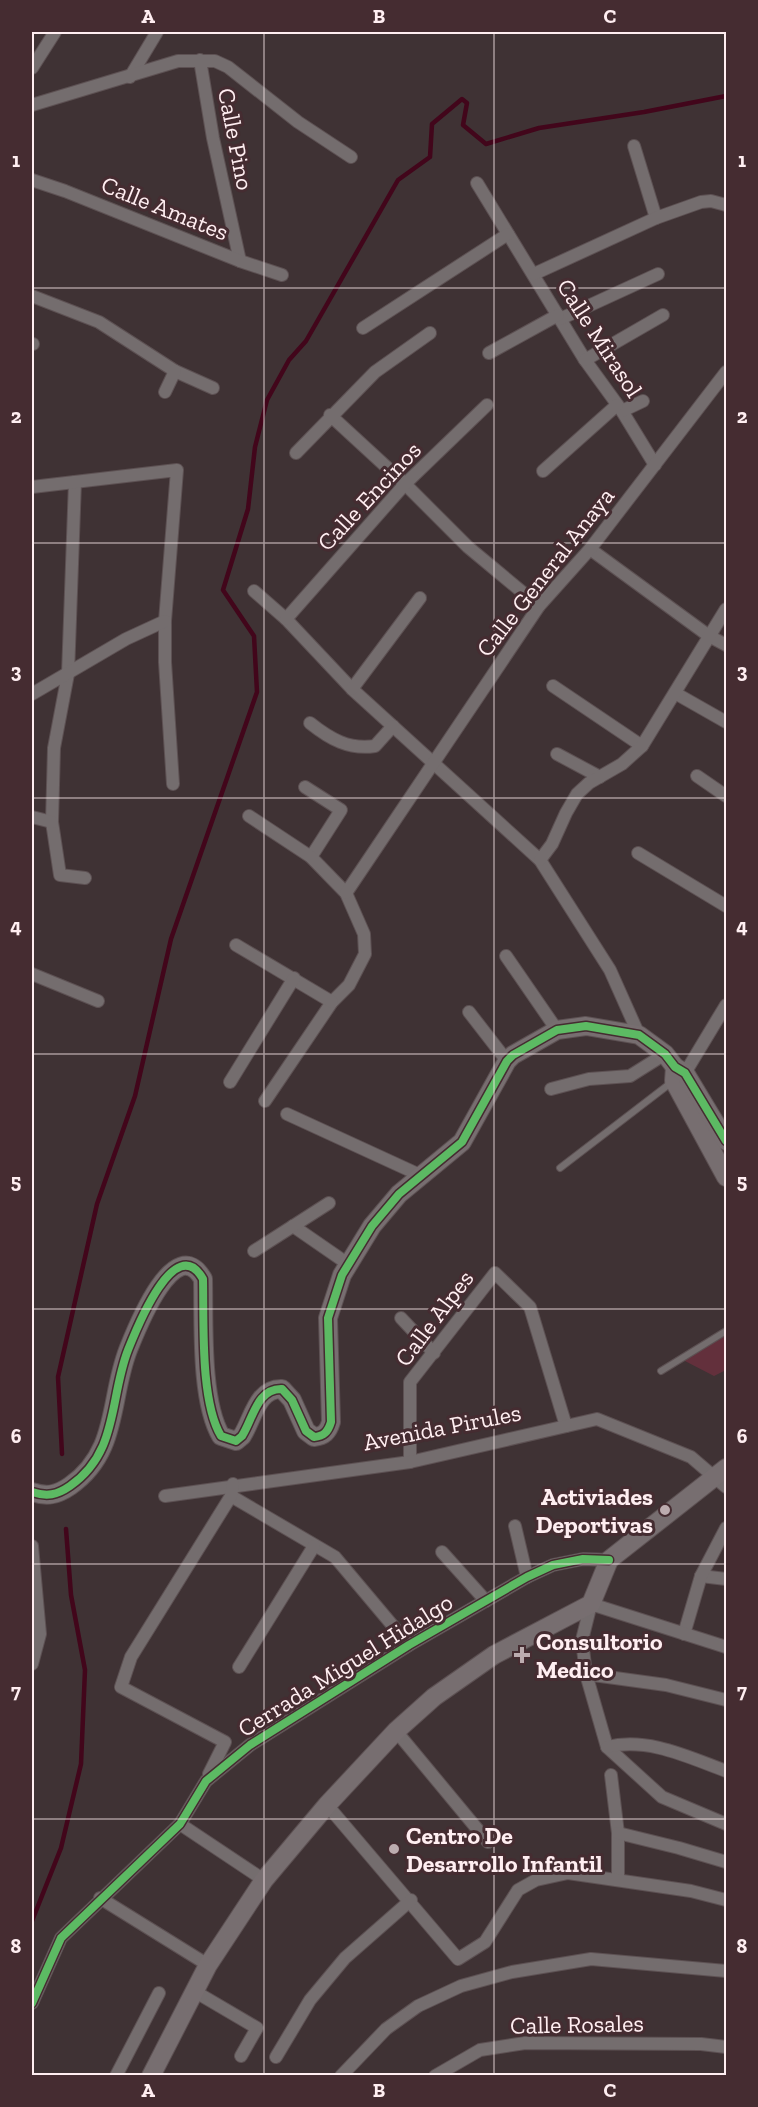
<svg xmlns="http://www.w3.org/2000/svg" width="758" height="2107" font-family="'Zilla Slab',serif">
  <style>
    .green { fill: #63303c }
    .lines { fill: none; stroke-linecap: round; stroke-linejoin: round }
    .stream { stroke: #42061b; stroke-width: 4.5 }
    .lane-casing { stroke: #5d5153; stroke-width: 8 }
    .street-casing { stroke: #5d5153; stroke-width: 14 }
    .secondary-casing { stroke: #5d5153; stroke-width: 20 }
    .lane { stroke: #746d6e; stroke-width: 6 }
    .street { stroke: #746d6e; stroke-width: 12 }
    .secondary { stroke: #776e70; stroke-width: 18 }
    .cycleway-casing { stroke: #452c31; stroke-width: 11 }
    .cycleway { stroke: #5cba63; stroke-width: 8 }
    .grid { fill: none; stroke: #ffeef1; stroke-width: 1.5; stroke-opacity: 0.55 }
    .poi-dot { fill: #bcacaf; stroke: #452c31; stroke-width: 2 }
    .labels { text-anchor: middle; dominant-baseline: central; stroke-width: 6; stroke-linejoin: round; paint-order: stroke }
    .street-label { font-size: 24px; fill: #ffeef1; stroke: #452c31 }
    .poi-label { font-size: 24px; font-weight: bold; fill: #ffeef1; stroke: #452c31; text-anchor: start }
    .neatline { fill: none; stroke: #ffeef1; stroke-width: 2 }
    .grid-label { font-size: 20px; text-anchor: middle; font-weight: bold; fill: #ffeef1 }
  </style>
  <rect width="100%" height="100%" fill="#3f3234"/>
  <path class="green" d="M726 1335V1370L714 1376 683 1360Z"/>
  <g class="lines">
    <g class="stream">
      <path d="M62 1454 58 1377 97 1204 135 1096 171 939 257 692 254 636 223 590 248 509 255 447 267 400 289 360 306 341 398 180 430 157 432 124 462 99 467 103 463 125 486 144 539 128 644 112 726 96"/>
      <path d="M32 1921 61 1848 81 1764 85 1670 71 1595 66 1529"/>
    </g>
    <g class="lane-casing">
      <g id="lane">
        <path d="M560 1168 672 1082"/>
        <path d="M661 1371 726 1331"/>
      </g>
    </g>
    <g class="street-casing">
      <g id="street">
        <path d="M200 60 213 138 240 261"/>
        <path d="M32 68 55 32"/>
        <path d="M130 77 157 32"/>
        <path d="M32 105 178 61H215L228 67 298 122 351 157"/>
        <path d="M634 146 656 218"/>
        <path d="M32 180 65 191 240 261 282 275"/>
        <path d="M477 183 585 360 622 411 655 465"/>
        <path d="M534 274 656 218 701 202 711 201 726 205"/>
        <path d="M32 296 99 322 175 371 213 388"/>
        <path d="M560 319 658 274"/>
        <path d="M363 328 508 234"/>
        <path d="M32 344H33"/>
        <path d="M489 353 558 315"/>
        <path d="M585 360 663 315"/>
        <path d="M165 392 175 371"/>
        <path d="M622 411 643 401"/>
        <path d="M330 415 405 484 468 547 539 606"/>
        <path d="M296 453 375 372 430 333"/>
        <path d="M543 471 617 405"/>
        <path d="M75 482 68 674 54 748 52 822 60 875 85 878"/>
        <path d="M32 487 177 470 165 621V662L173 784"/>
        <path d="M590 549 709 636 726 645"/>
        <path d="M254 591 286 619 352 689 540 860 610 970 639 1035"/>
        <path d="M286 619 405 484 487 405"/>
        <path d="M553 686 642 746"/>
        <path d="M352 689 420 598"/>
        <path d="M675 693 726 722"/>
        <path d="M32 694 126 639 165 621"/>
        <path d="M310 723C330 739 349 750 375 746L393 726"/>
        <path d="M557 754 600 777"/>
        <path d="M697 776 726 796"/>
        <path d="M305 787 341 810 311 857"/>
        <path d="M249 816 311 857 346 893 364 934 365 954 349 985 332 1002 265 1101"/>
        <path d="M32 817 52 822"/>
        <path d="M638 853 726 906"/>
        <path d="M540 860 552 844 566 813 577 794 589 783 622 764 642 746 726 609"/>
        <path d="M346 893 539 606 590 549 726 372"/>
        <path d="M236 945 332 1002"/>
        <path d="M506 956 557 1030"/>
        <path d="M32 974 98 1001"/>
        <path d="M469 1012 507 1061"/>
        <path d="M680 1077 685 1073 726 1005"/>
        <path d="M230 1082 294 978"/>
        <path d="M551 1089 589 1079 630 1076 665 1054"/>
        <path d="M287 1114 422 1176"/>
        <path d="M293 1226 348 1264"/>
        <path d="M254 1251 329 1203"/>
        <path d="M401 1318 434 1353"/>
        <path d="M410 1462V1382L495 1273 530 1307 566 1426"/>
        <path d="M165 1496 410 1462 597 1419 691 1457 726 1487"/>
        <path d="M231 1496 335 1557 409 1645"/>
        <path d="M515 1526 527 1577"/>
        <path d="M32 1546 40 1634 32 1664"/>
        <path d="M442 1552 486 1601"/>
        <path d="M701 1576 726 1579"/>
        <path d="M684 1634 701 1576 726 1528"/>
        <path d="M726 1647 591 1604 582 1640 586 1674 607 1747 662 1797 726 1824"/>
        <path d="M239 1667 314 1546"/>
        <path d="M586 1674 666 1685 726 1700"/>
        <path d="M396 1731 488 1842"/>
        <path d="M607 1747C648 1737 688 1757 726 1771"/>
        <path d="M209 1774 225 1742 121 1687 131 1657 231 1496 233 1484"/>
        <path d="M611 1775 618 1833V1880"/>
        <path d="M327 1805 458 1959 485 1942 518 1890 536 1880 568 1873 691 1891 726 1900"/>
        <path d="M180 1824 264 1880"/>
        <path d="M618 1833 679 1848 726 1862"/>
        <path d="M100 1898 208 1965"/>
        <path d="M194 1991 257 2028 241 2056"/>
        <path d="M32 2003 61 1938 180 1824 206 1781 250 1745 409 1645 527 1577 553 1565 583 1559 609 1560"/>
        <path d="M276 2057 310 2000 345 1958 411 1900"/>
        <path d="M116 2076 159 1993"/>
        <path d="M341 2076 386 2029 418 2006 461 1986 512 1972 591 1959 726 1971"/>
        <path d="M435 2076 480 2050 525 2043 701 2044 726 2047"/>
      </g>
    </g>
    <g class="secondary-casing">
      <g id="secondary">
        <path d="M675 1067 674 1081 726 1177"/>
        <path d="M32 1492C47 1497 57 1495 70 1486 119 1452 109 1399 128 1350 136 1330 175 1230 203 1279 204 1321 200 1401 221 1436L236 1441 242 1436C253 1419 257 1388 282 1389L292 1400 306 1431 314 1437C324 1436 328 1432 331 1422L328 1318 342 1275 372 1226 399 1194 462 1142 507 1061 513 1055 557 1030 586 1026 639 1035 665 1054 675 1067 685 1073 726 1141"/>
        <path d="M151 2076 208 1965 264 1880 327 1805 396 1731 434 1697 494 1655 591 1604 609 1560 726 1468"/>
      </g>
    </g>
    <use href="#lane" class="lane"/>
    <use href="#street" class="street"/>
    <use href="#secondary" class="secondary"/>
    <g class="cycleway-casing">
      <g id="cycleway">
        <path d="M32 1492C47 1497 57 1495 70 1486 119 1452 109 1399 128 1350 136 1330 175 1230 203 1279 204 1321 200 1401 221 1436L236 1441 242 1436C253 1419 257 1388 282 1389L292 1400 306 1431 314 1437C324 1436 328 1432 331 1422L328 1318 342 1275 372 1226 399 1194 462 1142 507 1061 513 1055 557 1030 586 1026 639 1035 665 1054 675 1067 685 1073 726 1141"/>
        <path d="M32 2003 61 1938 180 1824 206 1781 250 1745 409 1645 527 1577 553 1565 583 1559 609 1560"/>
      </g>
    </g>
    <use href="#cycleway" class="cycleway"/>
  </g>
  <path class="grid" d="M264 32V2076M494 32V2076M32 288H726M32 543H726M32 798H726M32 1054H726M32 1309H726M32 1564H726M32 1819H726"/>
  <g class="poi-dot">
    <circle cx="665" cy="1510" r="6"/>
    <path d="M519 1646h6v6h6v6h-6v6h-6v-6h-6v-6h6z"/>
    <circle cx="394" cy="1849" r="6"/>
  </g>
  <g class="labels">
    <g class="street-label">
      <text transform="translate(236 139) rotate(79)">Calle Pino</text>
      <text transform="translate(165 208) rotate(22)">Calle Amates</text>
      <text transform="translate(600 338) rotate(57)">Calle Mirasol</text>
      <text transform="translate(369 496) rotate(-47)">Calle Encinos</text>
      <text transform="translate(545 572) rotate(-52)">Calle General Anaya</text>
      <text transform="translate(434 1318) rotate(-53)">Calle Alpes</text>
      <text transform="translate(442 1427) rotate(-11)">Avenida Pirules</text>
      <text transform="translate(345 1665) rotate(-32)">Cerrada Miguel Hidalgo</text>
      <text transform="translate(577 2024) rotate(-1)">Calle Rosales</text>
    </g>
    <g class="poi-label">
      <text x="653" y="1496" text-anchor="end">Activiades<tspan x="653" dy="28">Deportivas</tspan></text>
      <text x="536" y="1641">Consultorio<tspan x="536" dy="28">Medico</tspan></text>
      <text x="406" y="1835">Centro De<tspan x="406" dy="28">Desarrollo Infantil</tspan></text>
    </g>
  </g>
  <rect width="758" height="2107" fill="none" stroke="#452c31" stroke-width="66"/>
  <rect x="33" y="33" width="692" height="2041" class="neatline"/>
  <g class="grid-label">
    <text x="148" y="23">A</text>
    <text x="379" y="23">B</text>
    <text x="610" y="23">C</text>
    <text x="16" y="167">1</text>
    <text x="742" y="167">1</text>
    <text x="16" y="423">2</text>
    <text x="742" y="423">2</text>
    <text x="16" y="678">3</text>
    <text x="742" y="678">3</text>
    <text x="16" y="933">4</text>
    <text x="742" y="933">4</text>
    <text x="16" y="1188">5</text>
    <text x="742" y="1188">5</text>
    <text x="16" y="1443">6</text>
    <text x="742" y="1443">6</text>
    <text x="16" y="1698">7</text>
    <text x="742" y="1698">7</text>
    <text x="16" y="1953">8</text>
    <text x="742" y="1953">8</text>
    <text x="148" y="2097">A</text>
    <text x="379" y="2097">B</text>
    <text x="610" y="2097">C</text>
  </g>
</svg>
